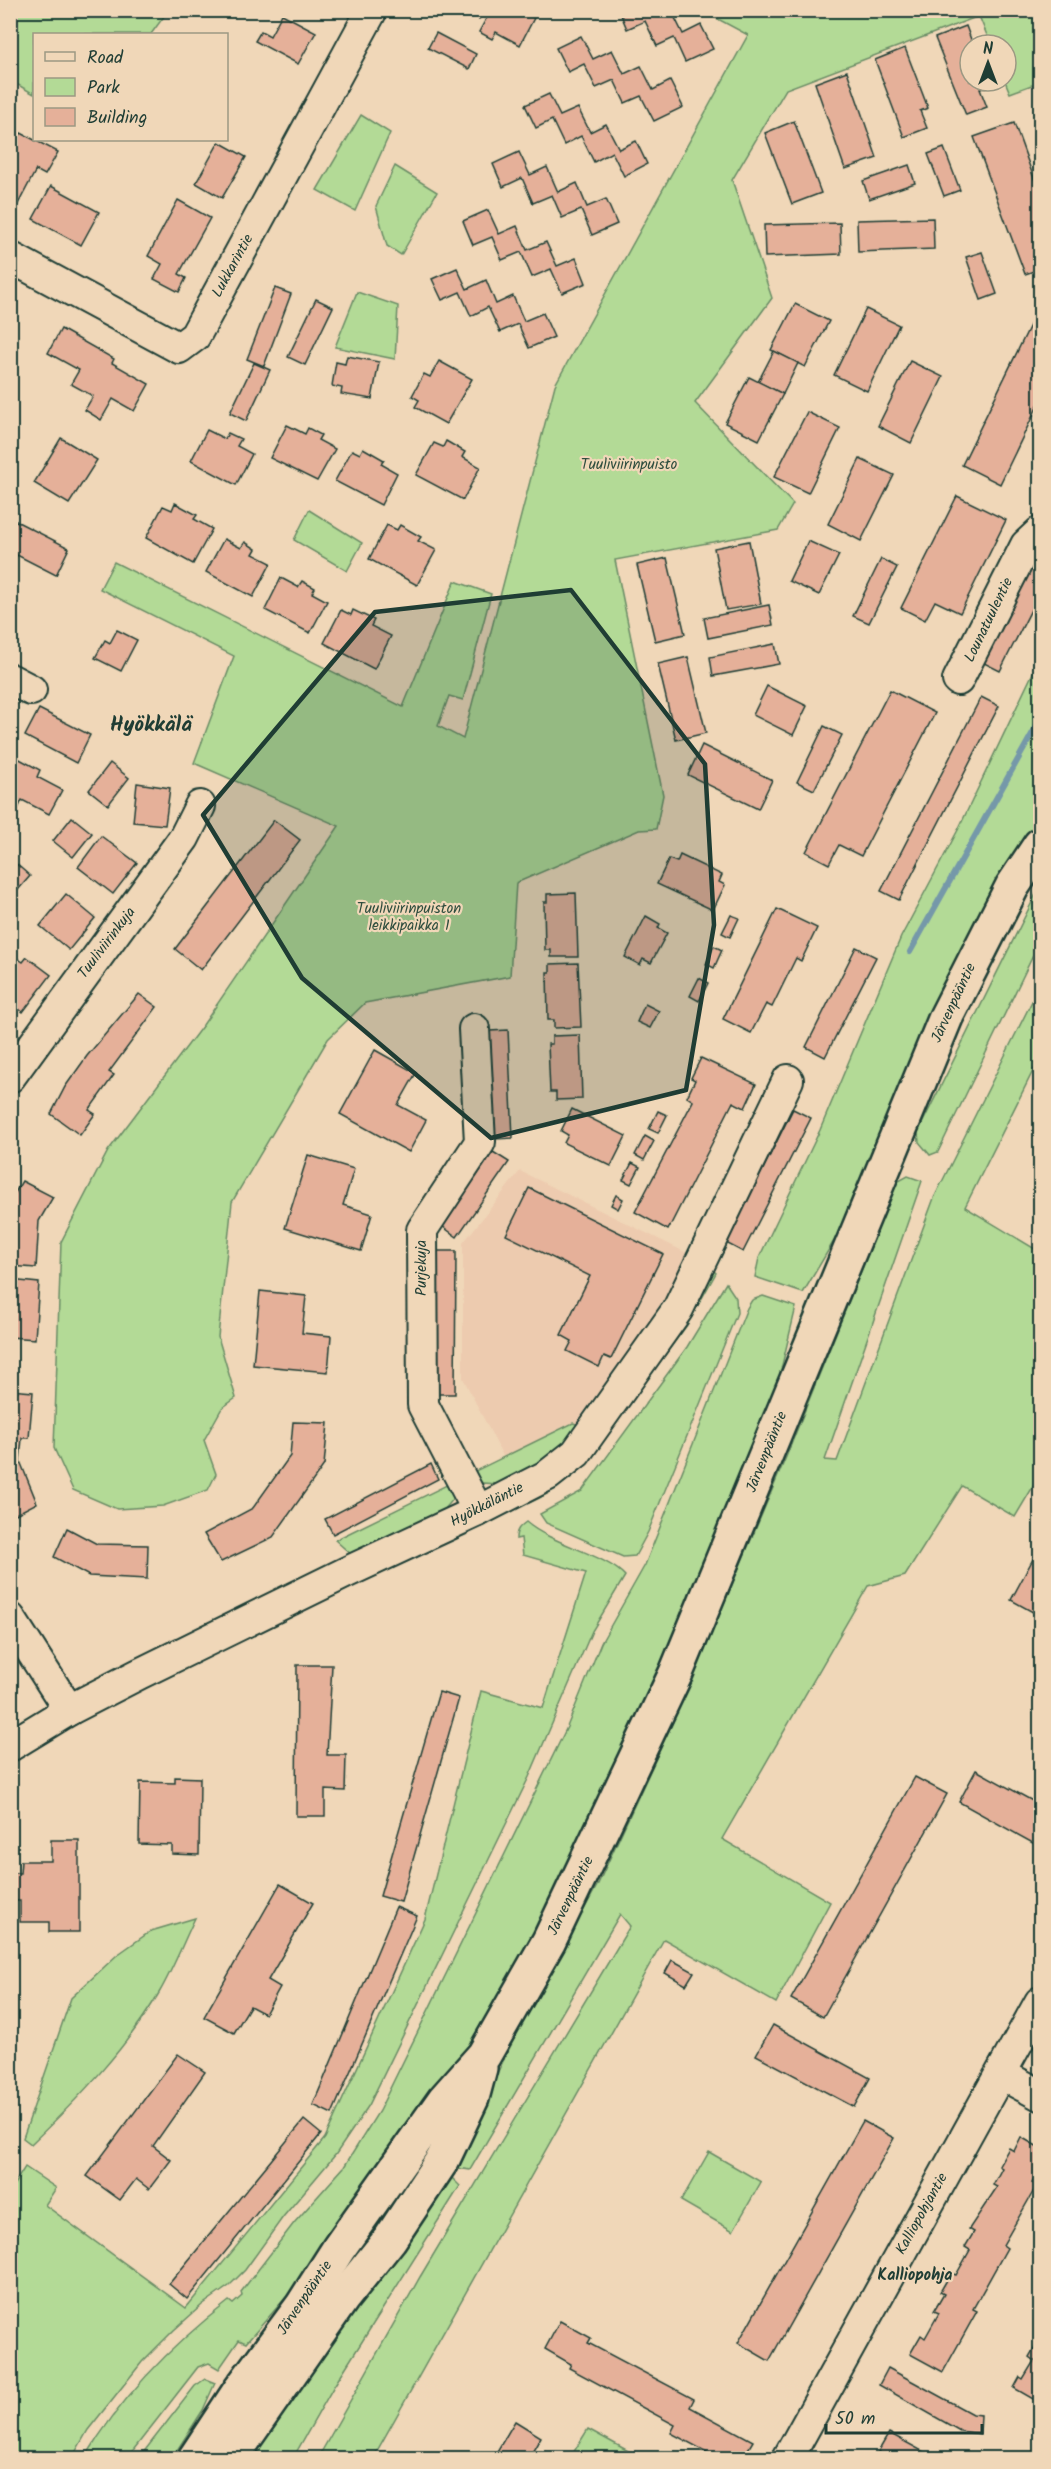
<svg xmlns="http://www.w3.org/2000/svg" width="1051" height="2469" font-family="Kalam,sans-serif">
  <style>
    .built { fill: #edcbaf }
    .green { fill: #b3da96; stroke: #698c65; stroke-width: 1.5 }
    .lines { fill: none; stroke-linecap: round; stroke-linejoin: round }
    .stream { stroke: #7498a9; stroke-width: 6 }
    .building { fill: #e5b099; stroke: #1f3d34; stroke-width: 1.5 }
    .minor-casing { stroke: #1f3d34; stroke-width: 34 }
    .major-casing { stroke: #1f3d34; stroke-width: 38 }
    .minor { stroke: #f0d7b8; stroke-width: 30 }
    .major { stroke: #f0d7b8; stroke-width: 33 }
    .marked { fill: #1f3d34; fill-opacity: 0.2; stroke: #1f3d34; stroke-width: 4.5; stroke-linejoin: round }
    .labels { text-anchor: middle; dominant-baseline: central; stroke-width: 4.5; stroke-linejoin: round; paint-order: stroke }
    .street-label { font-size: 15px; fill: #1f3d34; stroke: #f0d7b8 }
    .park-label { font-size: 15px; fill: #2e4d3e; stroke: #f0d7b8 }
    .neighbourhood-label { font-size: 16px; font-weight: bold; fill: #1f3d34; stroke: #f0d7b8 }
    .district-label { font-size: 21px; font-weight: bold; fill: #1f3d34; stroke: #f0d7b8 }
  </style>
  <rect width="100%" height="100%" fill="#f0d7b8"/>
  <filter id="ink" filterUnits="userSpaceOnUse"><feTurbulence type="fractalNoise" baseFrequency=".0167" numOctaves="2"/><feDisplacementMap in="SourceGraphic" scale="12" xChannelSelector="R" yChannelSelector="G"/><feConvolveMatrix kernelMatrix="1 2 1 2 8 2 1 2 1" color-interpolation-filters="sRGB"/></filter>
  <g filter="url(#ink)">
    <path class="built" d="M520 1171 693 1256 674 1293 580 1425 572 1423 504 1458 463 1378V1243Z"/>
    <g class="green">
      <path d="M11 10H168V11L151 34H34V94L11 81Z"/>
      <path d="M703 11H1032L1040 35V82L1010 93 1005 81 1006 45H991L979 16 786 89 732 180 772 298 695 403 793 504 778 530 615 560 663 795 656 829 639 830 516 883 510 976 365 1003 328 1039 232 1202 218 1337 236 1398 222 1408 204 1440 216 1474 208 1490 163 1506 117 1509 73 1490 54 1448 61 1242 108 1151 203 1025 339 826 194 763 234 656 100 589 114 562 403 707 455 581 491 594 463 700 449 696 438 726 463 739 555 385 748 35Z"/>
      <path d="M361 115 390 133 355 211 317 190Z"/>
      <path d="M395 166 437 192 401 255 387 246 376 206Z"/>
      <path d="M357 292 398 306 395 359 335 347Z"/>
      <path d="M309 510 362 543 347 571 294 540Z"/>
      <path d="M1040 658V817L994 894 841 1229 803 1293 755 1277 759 1258 820 1130 901 937 959 828Z"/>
      <path d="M1040 886V941L938 1152 930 1155 919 1142 918 1132Z"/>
      <path d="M1040 985V1072L1034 1069 965 1207 1040 1252V1475L1015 1517 962 1486 905 1576 868 1586 722 1839 830 1902 776 2003 664 1939 373 2458H318L420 2277 630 1926 620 1914 470 2170 457 2168 458 2162 460 2163 464 2156 462 2144 522 2023 598 1884 687 1691 786 1457 897 1182 908 1176 922 1181 825 1460 837 1461 934 1198Z"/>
      <path d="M713 1270 716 1273 687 1325 589 1459C571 1479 554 1492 529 1503L523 1498Z"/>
      <path d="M726 1283 736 1298 737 1313 648 1532 635 1556 623 1557 546 1523 540 1514 582 1491 687 1347Z"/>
      <path d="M763 1296 796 1307 778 1382 756 1444 667 1657 550 1904 499 2000 453 2070 301 2280 246 2343 239 2340 219 2369 209 2363 198 2367 127 2458H85C121 2397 173 2344 229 2301L233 2304 242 2296 241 2292 294 2223 344 2167 379 2111 567 1727 601 1643 645 1565 747 1308 752 1300Z"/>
      <path d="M573 1423 580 1425 552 1459 499 1484 482 1483 455 1497 438 1517 352 1555 335 1540Z"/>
      <path d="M526 1522C551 1544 607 1555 625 1576L592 1631 529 1777 369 2105 336 2154 283 2217 245 2270 229 2286 202 2305 174 2330 142 2362 88 2430 72 2458H11V2189L25 2167 56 2188 45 2205 186 2308 325 2138 425 1919 481 1691 543 1708 586 1573 523 1555 521 1538 516 1539C516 1530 519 1527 526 1522Z"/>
      <path d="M195 1918C183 1943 173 1969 159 1993 125 2050 79 2098 31 2144L23 2138 71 1998 117 1955 151 1931Z"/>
      <path d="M709 2152 761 2182 733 2231 681 2201Z"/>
      <path d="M452 2178 460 2186 334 2386 293 2458H247L417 2217Z"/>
      <path d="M205 2379 215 2383 203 2410 172 2458H139L195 2386Z"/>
      <path d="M588 2429 641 2458H570Z"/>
    </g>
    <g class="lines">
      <path class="stream" d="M910 952 1040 720"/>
    </g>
    <g class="building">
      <path d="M464 10H484L479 19Z"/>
      <path d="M491 10H521L534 18 520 45 496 32 492 39 479 32Z"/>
      <path d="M619 10H648L651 17 671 10 683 34 701 25 713 49 685 62 674 38 657 46 645 21 627 29Z"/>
      <path d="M282 14 316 32 298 64 255 41 261 31 270 36Z"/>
      <path d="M966 26 973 45H970V81H987L989 86 980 89 987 107 966 115 935 38Z"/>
      <path d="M436 33 476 54 469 69 428 48Z"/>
      <path d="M581 36 593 59 612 50 624 74 641 66 653 90 670 81 683 107 654 121 641 96 625 103 614 80 596 88 584 64 568 72 556 48Z"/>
      <path d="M905 48 928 108 920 111 927 128 904 137 875 60Z"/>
      <path d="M847 71 877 158 845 169 815 83Z"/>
      <path d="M549 94 560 116 578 108 590 132 606 124 619 149 636 141 647 164 624 176 612 152 594 162 581 136 564 145 552 120 536 128 525 105Z"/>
      <path d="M794 121 821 193 792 204 765 133Z"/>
      <path d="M1014 123 1040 195V269L1025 274 974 137Z"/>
      <path d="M21 133 58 152 45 175 36 170 18 204 10 201V153Z"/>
      <path d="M219 142 246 157 222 198 196 183Z"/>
      <path d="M944 148 960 190 944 196 928 154Z"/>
      <path d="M519 152 530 175 547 167 558 192 577 183 587 207 606 199 617 224 592 235 581 210 562 218 552 195 533 203 522 178 503 187 493 164Z"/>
      <path d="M909 165 915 183 869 199 863 181Z"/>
      <path d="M51 186 99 212 81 245 33 219Z"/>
      <path d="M178 200 210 218 179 274 186 278 179 292 154 279 162 264 148 256Z"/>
      <path d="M488 210 499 234 517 226 527 250 546 242 557 266 576 258 586 283 562 293 551 269 532 277 521 252 502 260 492 237 473 245 463 221Z"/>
      <path d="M933 218 934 249 858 252 857 220Z"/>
      <path d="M840 223 841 254 765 257 764 225Z"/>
      <path d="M982 252 997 294 981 300 966 257Z"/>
      <path d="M457 268 467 289 486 280 496 304 513 296 524 321 543 313 554 337 529 348 518 324 500 332 488 307 471 316 460 292 442 300 432 279Z"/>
      <path d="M275 288 291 294 264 366 247 359Z"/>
      <path d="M316 299 333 307 305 365 288 357Z"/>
      <path d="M795 304 829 321 805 367 771 350Z"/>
      <path d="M1039 307 1040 401 1000 484 962 465Z"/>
      <path d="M866 309 899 325 867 391 834 375Z"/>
      <path d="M61 329 114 359 112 363 149 384 134 411 113 399 101 420 85 410 93 396 71 384 79 370 48 353Z"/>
      <path d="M774 351 798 363 783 394 758 382Z"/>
      <path d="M347 356 379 362 372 399 341 394 342 388 332 386 336 362 345 364Z"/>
      <path d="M439 361 472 379 446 424 415 407 419 400 412 396 424 374 430 377Z"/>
      <path d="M910 361 943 377 911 443 878 426Z"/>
      <path d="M254 363 270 370 246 421 230 413Z"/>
      <path d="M749 377 783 394 759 440 725 423Z"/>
      <path d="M807 412 840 428 808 493 774 477Z"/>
      <path d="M287 425 305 434 308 428 321 435 318 440 335 449 317 481 270 458Z"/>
      <path d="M207 430 225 439 228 433 241 439 237 446 252 454 236 485 191 461Z"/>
      <path d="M61 438 97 460 69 504 34 483Z"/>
      <path d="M446 441 465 452 462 457 480 467 463 500 416 475 434 443 443 447Z"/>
      <path d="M363 448 384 460 381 464 397 473 381 505 335 481 352 450 360 454Z"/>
      <path d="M860 459 894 475 861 541 828 524Z"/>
      <path d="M957 496 1006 520 960 613 935 601 925 620 901 608Z"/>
      <path d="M175 503 197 515 194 519 212 529 193 564 146 538 163 506 172 510Z"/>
      <path d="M10 518 69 548 56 575 17 555 10 568Z"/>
      <path d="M387 525 397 530 400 525 421 537 418 541 436 550 417 585 369 559Z"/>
      <path d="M224 539 241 548 245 542 256 549 253 554 271 563 253 597 206 572Z"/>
      <path d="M749 541 761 604 726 610 714 548Z"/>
      <path d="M808 541 839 555 819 595 789 581Z"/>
      <path d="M1039 551 1040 592 1000 671 982 662Z"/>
      <path d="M667 558 685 634 655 641 637 565Z"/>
      <path d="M881 559 897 567 869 623 853 616Z"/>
      <path d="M281 578 298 587 302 581 315 588 312 593 327 601 310 633 265 610Z"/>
      <path d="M769 605 773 625 708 638 704 618Z"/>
      <path d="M341 610 351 615 353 610 374 620 371 626 391 636 374 669 324 643Z"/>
      <path d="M117 630 137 640 121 671 95 658 105 640 110 643Z"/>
      <path d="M775 644 779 664 713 676 710 657Z"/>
      <path d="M688 657 706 733 676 740 658 664Z"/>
      <path d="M767 686 807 706 793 735 753 715Z"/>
      <path d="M890 690 935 713 861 856 839 845 829 864 806 852Z"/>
      <path d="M981 697 999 706 899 900 881 891Z"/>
      <path d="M39 709 90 735 76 763 25 736Z"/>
      <path d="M824 726 842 735 814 790 797 782Z"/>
      <path d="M702 745 772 780 758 809 688 775Z"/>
      <path d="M14 756 40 770 37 777 62 790 49 814 22 800 17 811 10 808V762Z"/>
      <path d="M110 763 129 778 108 805 89 790Z"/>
      <path d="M137 783 170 788 165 825 133 822Z"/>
      <path d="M72 817 92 833 73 857 53 841Z"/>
      <path d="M274 820 300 840 201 970 175 949Z"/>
      <path d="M101 836 137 863 113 894 78 867Z"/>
      <path d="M680 855 722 875 719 882 725 885 713 910 657 884 669 859 677 862Z"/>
      <path d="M14 862 30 876 11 898 10 867Z"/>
      <path d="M576 893 578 957H551V950H545L544 902H547V894Z"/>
      <path d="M66 894 95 918 69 950 40 926Z"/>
      <path d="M777 909 817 928 801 961 796 958 772 1007 766 1004 751 1033 723 1019Z"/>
      <path d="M731 915 739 918 730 937 722 933Z"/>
      <path d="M646 916 660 924 658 928 667 933 651 963 643 959 640 965 625 957Z"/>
      <path d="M714 946 722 950 714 968 706 964Z"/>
      <path d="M856 947 876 957 825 1057 806 1047Z"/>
      <path d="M27 957 51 975 23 1012 10 1003V966L17 958 23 962Z"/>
      <path d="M578 963 581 1027 554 1028V1020H548L547 972H550V964Z"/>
      <path d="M699 978 708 983 699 1001 690 996Z"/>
      <path d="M139 994 157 1007 109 1072 114 1075 89 1110 95 1114 80 1135 51 1114 65 1087 87 1056Z"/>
      <path d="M645 1004 659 1011 650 1028 637 1022Z"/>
      <path d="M508 1030 513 1138 494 1139 490 1031Z"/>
      <path d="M580 1035 582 1099 556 1100V1092H550L548 1044H552V1036Z"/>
      <path d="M375 1050 416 1073 398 1105 426 1120 409 1152 340 1114Z"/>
      <path d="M701 1058 756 1084 745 1108 733 1102 668 1230 635 1212 693 1101 687 1097 695 1080 691 1078Z"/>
      <path d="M572 1109 626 1136 611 1166 564 1143 568 1135 561 1131Z"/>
      <path d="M793 1109 811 1118 743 1252 726 1243Z"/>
      <path d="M658 1111 667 1115 658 1133 649 1129Z"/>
      <path d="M645 1136 654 1141 644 1160 635 1155Z"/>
      <path d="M493 1152 509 1162 457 1237 442 1226Z"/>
      <path d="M308 1155 354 1169 343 1205 372 1214 361 1251 285 1228Z"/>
      <path d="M632 1163 640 1167 631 1184 623 1180Z"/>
      <path d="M22 1181 53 1197 39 1221 36 1268 10 1266V1201Z"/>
      <path d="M529 1188 663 1254 611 1359 604 1356 599 1367 567 1351 572 1341 561 1335 590 1276 506 1235Z"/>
      <path d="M616 1195 623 1199 618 1209 611 1205Z"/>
      <path d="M437 1251H456L455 1394H436Z"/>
      <path d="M10 1280 39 1283 35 1339 10 1337Z"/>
      <path d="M260 1291 306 1296 302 1333 331 1336 328 1372 253 1365Z"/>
      <path d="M10 1390 33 1392 29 1438H22L20 1461 37 1503 10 1517Z"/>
      <path d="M293 1422 328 1423 324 1465 273 1537 221 1562 204 1534 253 1508 290 1456Z"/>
      <path d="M431 1464 438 1479 333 1534 325 1519Z"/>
      <path d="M67 1528 97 1544 148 1545 147 1579 89 1576 54 1557Z"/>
      <path d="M1040 1546V1616L1011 1600Z"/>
      <path d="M297 1665H332L327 1755H346L345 1791 325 1790V1816H296Z"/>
      <path d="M439 1692 459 1698 401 1902 380 1896Z"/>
      <path d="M976 1770 1040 1805V1847L959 1802Z"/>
      <path d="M175 1777 200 1778 199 1855 172 1854V1845L139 1844 140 1782 175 1783Z"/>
      <path d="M915 1777 947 1794 823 2017 791 1999Z"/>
      <path d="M51 1840H79V1932H49V1922H20V1901H12V1873H20L21 1861H51Z"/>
      <path d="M280 1884 313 1903 268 1980 280 1987 265 2014 250 2006 234 2033 204 2017Z"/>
      <path d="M396 1907 417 1916 332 2114 313 2105Z"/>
      <path d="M672 1960 694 1972 686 1985 665 1973Z"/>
      <path d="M773 2025 870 2078 854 2107 756 2055Z"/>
      <path d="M178 2054 205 2072 153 2146 171 2160 149 2189 136 2179 120 2200 87 2176Z"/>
      <path d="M304 2120 321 2134 187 2299 169 2284Z"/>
      <path d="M863 2121 894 2138 769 2361 738 2343Z"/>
      <path d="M1021 2137 1040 2148V2168L1032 2183 1037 2185 1003 2245 1007 2248 973 2309 977 2311 943 2372 910 2354 921 2335 925 2338 939 2313 934 2311 944 2294 940 2292 951 2273 956 2275 970 2250 965 2247 974 2232 969 2229 997 2187 993 2185 1002 2168 999 2166 1009 2148 1014 2151Z"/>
      <path d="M560 2321 591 2338 588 2343 694 2399 690 2407 753 2441 743 2458H718L671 2433 675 2425 569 2368 571 2364 545 2349Z"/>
      <path d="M1040 2338V2403L1014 2388 1020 2377 1023 2379 1034 2361 1029 2357Z"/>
      <path d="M888 2368 972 2414 981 2415 980 2434 960 2431 879 2385Z"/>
      <path d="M515 2421 541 2437 530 2456 535 2458H493Z"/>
      <path d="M889 2433 924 2452 921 2458H890L878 2452Z"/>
    </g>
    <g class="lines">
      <g class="minor-casing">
        <g id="minor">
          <path d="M10 257 179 348 195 336 372 10"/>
          <path d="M10 679 31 690"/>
          <path d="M958 680 1026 545 1040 532"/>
          <path d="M474 1029 480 1142 422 1230 423 1405 478 1511"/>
          <path d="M10 1077 184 838 200 806"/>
          <path d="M10 1618 69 1710"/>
          <path d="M10 1746 69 1710 139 1674 347 1572 478 1511 548 1475 576 1453 678 1309 788 1080"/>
          <path d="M1001 2074 1040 2095"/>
          <path d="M788 2458 1040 2002"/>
        </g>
      </g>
      <g class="major-casing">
        <g id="major">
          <path d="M195 2458 240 2390 302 2306 339 2248 444 2100 484 2055 549 1941 676 1673 946 1017 1012 887 1040 845"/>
          <path d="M231 2458 342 2299 390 2239 443 2159 472 2098 480 2068"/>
        </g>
      </g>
      <use href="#minor" class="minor"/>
      <use href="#major" class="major"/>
    </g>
  </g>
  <path class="marked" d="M571 590 705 764 714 925 686 1090 491 1138 302 978 203 815 375 612Z"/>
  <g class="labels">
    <g class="street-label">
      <text transform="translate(233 266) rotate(-61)">Lukkarintie</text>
      <text transform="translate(989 620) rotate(-64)">Lounatuulentie</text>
      <text transform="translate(107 943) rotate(-53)">Tuuliviirinkuja</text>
      <text transform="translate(954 1003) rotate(-65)">Järvenpääntie</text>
      <text transform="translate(422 1268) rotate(-90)">Purjekuja</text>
      <text transform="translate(767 1452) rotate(-68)">Järvenpääntie</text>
      <text transform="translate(487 1505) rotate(-27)">Hyökkäläntie</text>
      <text transform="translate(571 1896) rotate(-64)">Järvenpääntie</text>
      <text transform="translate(922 2214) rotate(-61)">Kalliopohjantie</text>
      <text transform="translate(305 2298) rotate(-56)">Järvenpääntie</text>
    </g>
    <g class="park-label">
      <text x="629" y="465">Tuuliviirinpuisto</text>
      <text x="409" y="909">Tuuliviirinpuiston<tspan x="409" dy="17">leikkipaikka 1</tspan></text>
    </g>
    <g class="neighbourhood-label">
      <text x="915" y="2275">Kalliopohja</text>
    </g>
    <g class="district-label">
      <text x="151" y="725">Hyökkälä</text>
    </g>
  </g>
  <rect width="1051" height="2469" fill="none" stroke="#f0d7b8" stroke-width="36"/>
  <rect x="18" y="18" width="1015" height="2433" fill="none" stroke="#1f3d34" stroke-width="2" filter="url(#ink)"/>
  <rect x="33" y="33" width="195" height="108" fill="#f0d7b8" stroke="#9c9983" stroke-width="1.5"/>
  <rect x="45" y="52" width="30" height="9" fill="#f0d7b8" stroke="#9c9983" stroke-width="1.5"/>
  <text x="87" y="63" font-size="18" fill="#1f3d34">Road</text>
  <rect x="45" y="78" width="30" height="18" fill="#b3da96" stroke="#9c9983" stroke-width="1.5"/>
  <text x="87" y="93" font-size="18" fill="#1f3d34">Park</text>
  <rect x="45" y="108" width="30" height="18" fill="#e5b099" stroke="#9c9983" stroke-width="1.5"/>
  <text x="87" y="123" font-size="18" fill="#1f3d34">Building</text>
  <g transform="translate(988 63)"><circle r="28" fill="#f0d7b8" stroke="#9c9983" stroke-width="1.5"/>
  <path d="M0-4.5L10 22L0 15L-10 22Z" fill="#1f3d34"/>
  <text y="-9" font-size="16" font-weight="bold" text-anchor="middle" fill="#1f3d34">N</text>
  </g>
  <path d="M826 2424v9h156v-9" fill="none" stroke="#1f3d34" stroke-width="3"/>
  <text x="835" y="2424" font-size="18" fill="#1f3d34" stroke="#f0d7b8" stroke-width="4.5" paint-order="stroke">50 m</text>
</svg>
